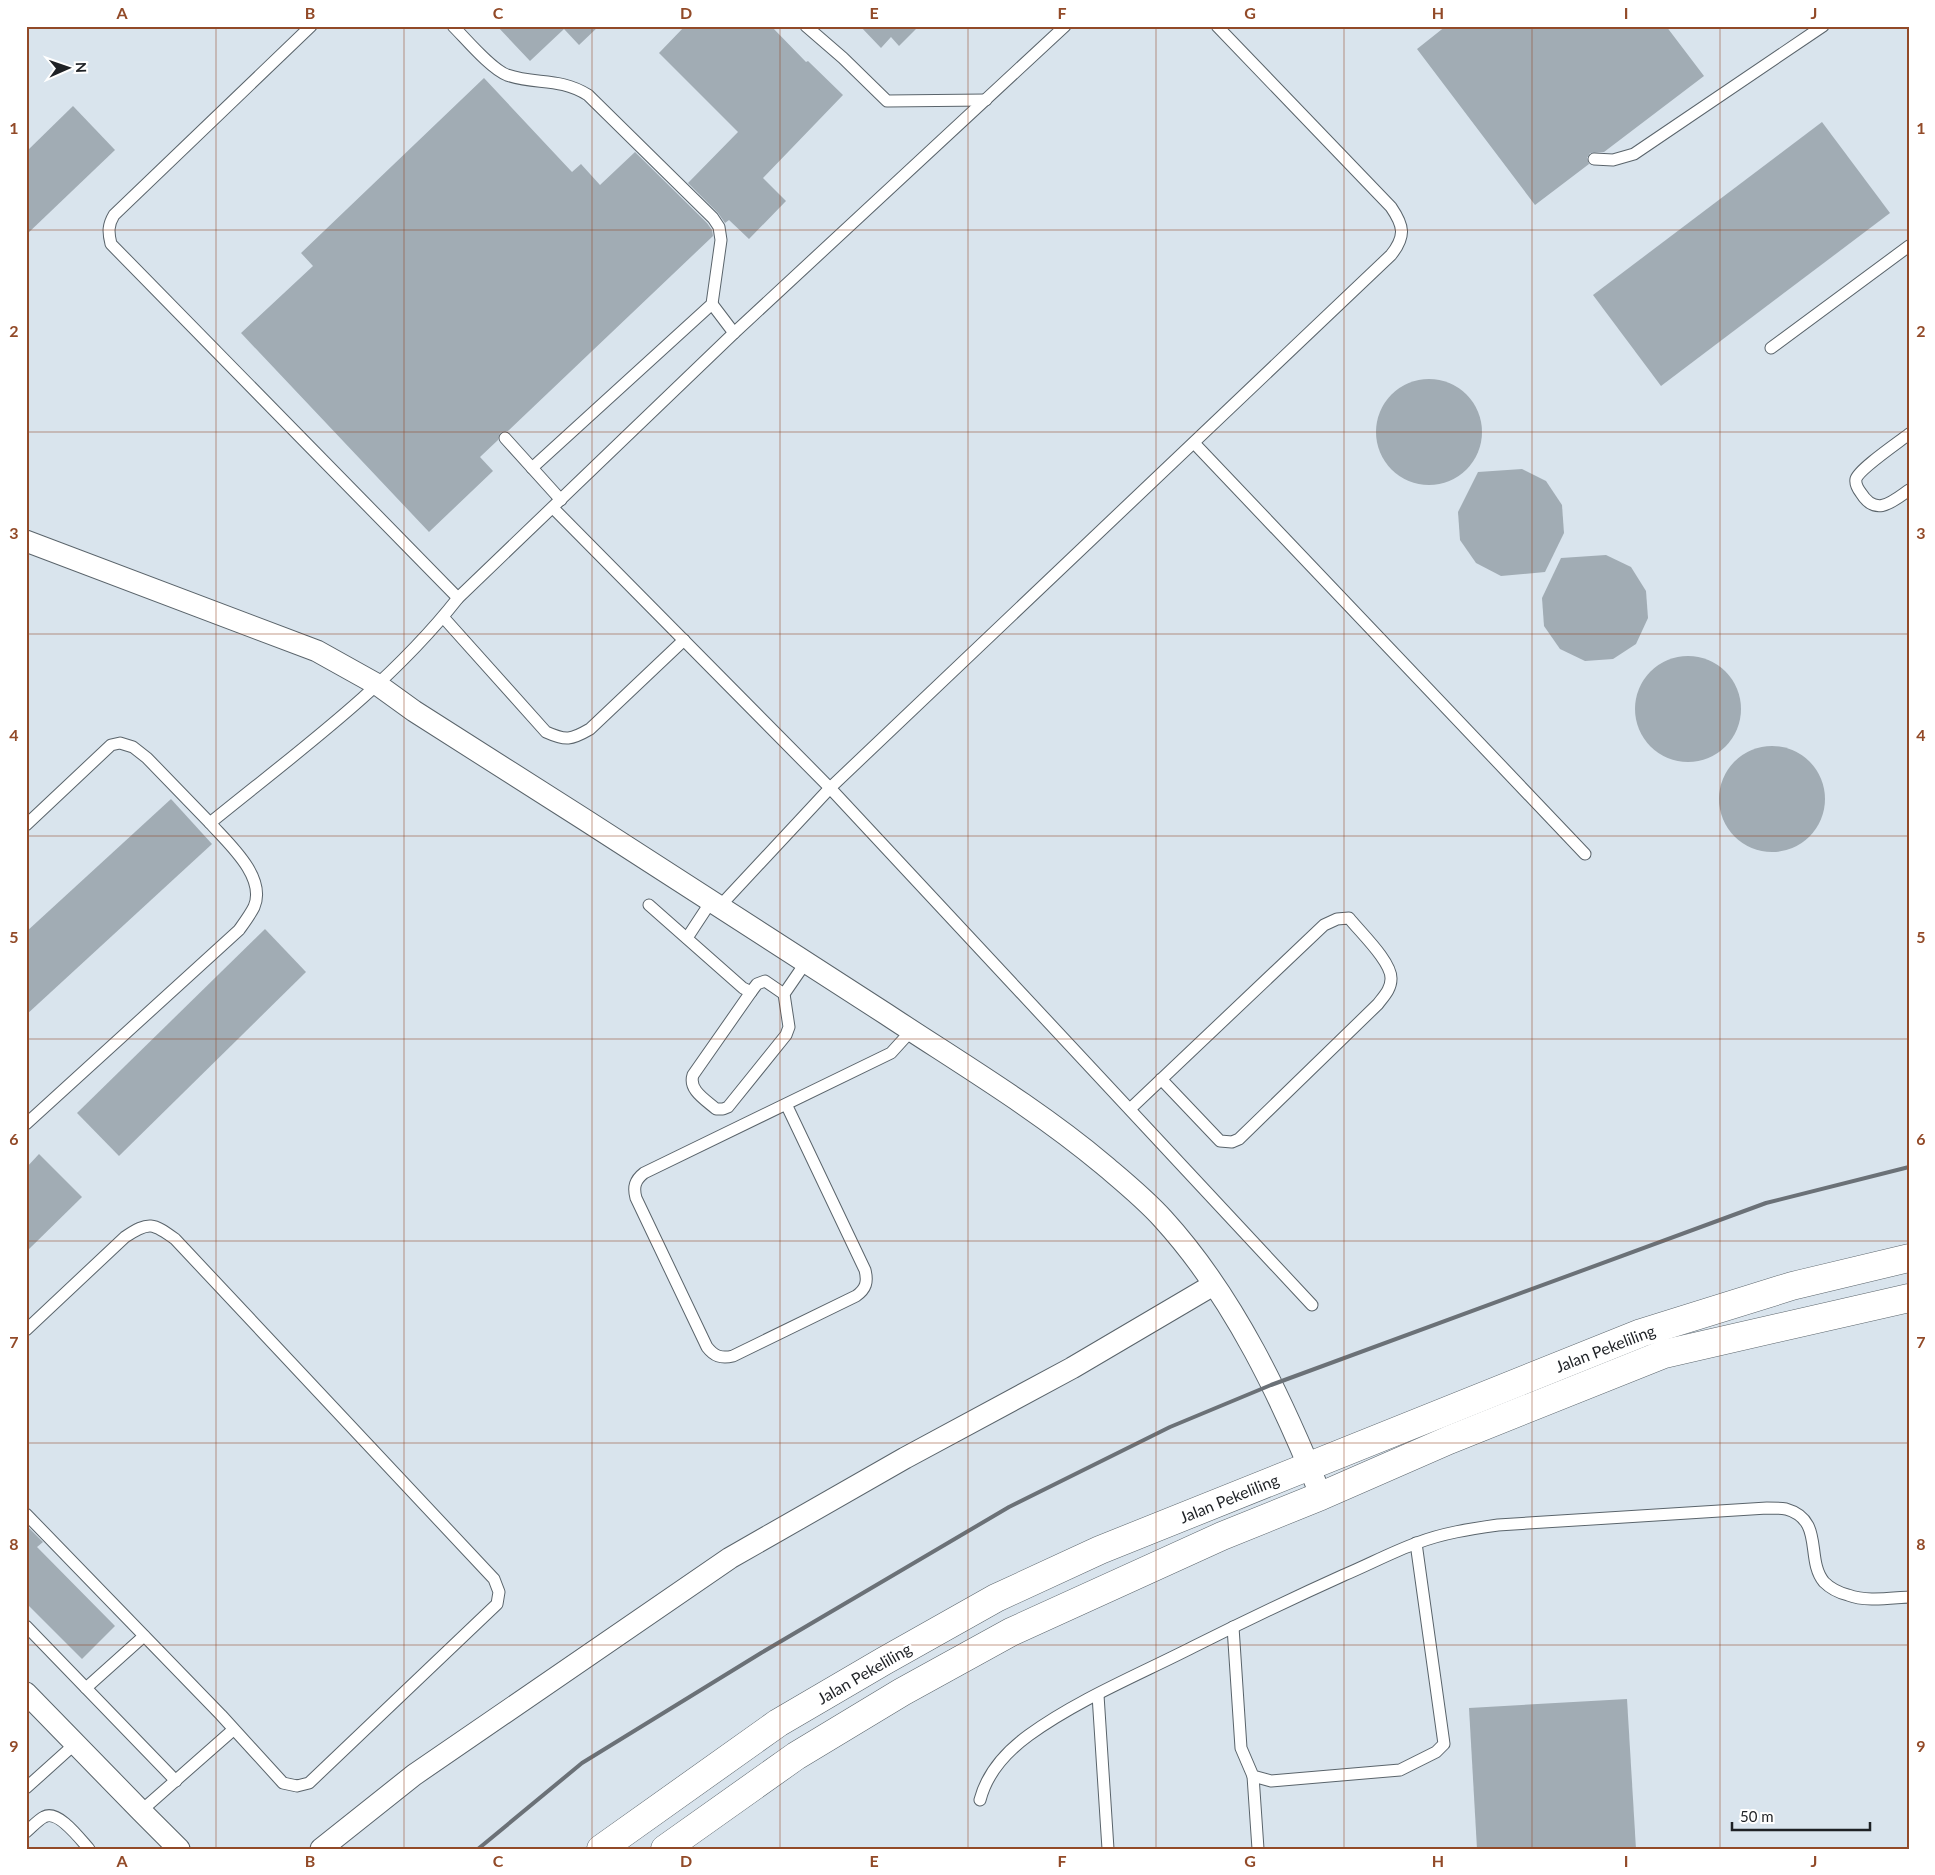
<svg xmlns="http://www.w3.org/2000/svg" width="1935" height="1875" font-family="Lato,sans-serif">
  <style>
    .building { fill: #a1acb4 }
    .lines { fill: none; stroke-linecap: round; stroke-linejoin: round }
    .service-casing { stroke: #5a646b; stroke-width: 13 }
    .minor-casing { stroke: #5a646b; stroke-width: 23 }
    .primary-casing { stroke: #5a646b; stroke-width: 29 }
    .service { stroke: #fff; stroke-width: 11 }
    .minor { stroke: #fff; stroke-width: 21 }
    .primary { stroke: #fff; stroke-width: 28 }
    .rail { stroke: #6b7177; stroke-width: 4 }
    .grid { fill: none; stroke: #924a28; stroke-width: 1; stroke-opacity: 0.55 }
    .labels { text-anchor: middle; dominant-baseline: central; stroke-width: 5; stroke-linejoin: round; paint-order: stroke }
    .street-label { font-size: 16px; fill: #1e2125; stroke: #fff }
    .neatline { fill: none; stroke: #924a28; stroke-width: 2 }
    .grid-label { font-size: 16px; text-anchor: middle; font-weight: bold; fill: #924a28 }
  </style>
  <rect width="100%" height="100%" fill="#d9e4ed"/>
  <g class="building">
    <path d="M497 26H599L579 45 564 29 530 61Z"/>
    <path d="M685 26H771L806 62 808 61 843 95 763 178 786 201 749 239 729 220 725 223 718 213 688 183 738 132 659 53Z"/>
    <path d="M860 26H919L899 46 891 37 881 48Z"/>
    <path d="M1446 26H1666L1704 76 1604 152 1590 153 1587 158 1589 164 1535 205 1417 49Z"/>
    <path d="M484 78 572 172 581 164 600 185 635 152 707 223 712 230 713 236 508 431 500 433 498 440 480 457 493 471 429 532 241 333 313 266 301 253Z"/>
    <path d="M73 106 115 150 26 235V152Z"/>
    <path d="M1822 122 1890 213 1661 386 1593 295Z"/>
    <circle cx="1429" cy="432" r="53"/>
    <path d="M1522 469 1546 481 1562 505 1564 533 1545 572 1501 576 1476 563 1460 540 1458 512 1478 472Z"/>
    <path d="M1606 555 1631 567 1646 591 1648 618 1636 644 1613 659 1585 661 1560 649 1544 626 1542 598 1561 558Z"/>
    <circle cx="1688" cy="709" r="53"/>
    <circle cx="1772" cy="799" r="53"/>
    <path d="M171 799 212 844 26 1015V932Z"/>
    <path d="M265 929 306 972 119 1156 77 1113Z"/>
    <path d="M39 1154 82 1197 26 1252V1168Z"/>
    <path d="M26 1525 43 1542 37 1547 115 1626 82 1659 26 1603Z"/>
    <path d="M1627 1699 1636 1849H1477L1469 1708Z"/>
  </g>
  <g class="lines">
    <g class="service-casing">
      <g id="service">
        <path d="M311 26 114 215C108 225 108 232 111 244L458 598"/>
        <path d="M453 26C466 39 491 69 507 75 536 85 559 77 588 95L713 218 719 227 721 240 712 304 532 468"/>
        <path d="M806 26 843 58 887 101 986 100"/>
        <path d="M1594 159 1613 160 1634 154 1823 26"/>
        <path d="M712 304 734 333"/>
        <path d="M1771 348 1909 246"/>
        <path d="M1909 434C1899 442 1859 469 1856 479 1855 484 1858 489 1861 493 1876 517 1892 502 1909 490"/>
        <path d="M505 438 561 500"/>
        <path d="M1194 443 1585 854"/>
        <path d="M553 508 830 788 1312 1305"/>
        <path d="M443 617 546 732C566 741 571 740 590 729L684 640"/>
        <path d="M26 825 111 745 120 743 133 747 147 758 210 823"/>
        <path d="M649 905 743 988 751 992 757 984 765 981 784 994"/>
        <path d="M720 906 830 788 1391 255C1406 236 1404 226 1391 207L1217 26"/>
        <path d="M687 938 712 900"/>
        <path d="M751 992 693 1075C688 1090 706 1100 716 1109H723L728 1107 786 1035 789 1027 784 994 806 962"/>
        <path d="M786 1104 865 1270C868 1282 866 1289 856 1296L733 1356C721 1359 714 1356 707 1347L636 1198C633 1187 635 1180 644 1173L891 1053 911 1031"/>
        <path d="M1130 1109 1324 925 1337 919 1349 918C1360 932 1392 962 1391 979 1391 989 1384 996 1378 1004L1239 1139 1232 1142 1220 1141 1161 1079"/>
        <path d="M26 1124 239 930C244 923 250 915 254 907 267 877 228 843 210 823 296 753 389 686 458 598L734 333 1065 26"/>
        <path d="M26 1330 125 1237C149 1221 153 1223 175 1239L494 1579 499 1592 497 1604 309 1783 297 1786 283 1783 221 1715 26 1514"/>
        <path d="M26 1626 176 1781"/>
        <path d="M1233 1627 1241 1748 1253 1776 1271 1781 1400 1770 1436 1752 1444 1744 1416 1543"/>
        <path d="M86 1688 144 1636"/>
        <path d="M1098 1695 1108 1849"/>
        <path d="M1253 1776 1258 1849"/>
        <path d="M26 1788 76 1743"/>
        <path d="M980 1800C987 1773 1007 1751 1029 1735 1079 1699 1138 1675 1193 1647 1243 1622 1293 1598 1344 1575 1368 1565 1392 1552 1417 1543 1443 1533 1470 1529 1498 1525L1767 1508C1773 1508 1780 1508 1786 1509 1825 1520 1805 1559 1824 1582 1830 1588 1840 1593 1848 1595 1866 1602 1890 1598 1909 1597"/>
        <path d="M141 1811 233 1730"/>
        <path d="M26 1832C32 1827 38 1820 44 1817 58 1809 80 1839 89 1849"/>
      </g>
    </g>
    <g class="minor-casing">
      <g id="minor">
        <path d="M26 541 317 651 378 685 414 711C572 811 729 912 886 1014 960 1063 1036 1108 1104 1165 1124 1182 1145 1199 1163 1219 1234 1297 1282 1399 1321 1496"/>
        <path d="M26 1693 141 1811 179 1849"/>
        <path d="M321 1849 414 1775 730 1558 905 1458 1072 1368 1213 1285"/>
      </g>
    </g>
    <g class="primary-casing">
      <g id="primary">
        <path d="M601 1849 778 1723 884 1661 996 1598 1100 1550 1641 1333 1792 1286 1909 1258"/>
        <path d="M665 1849 796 1756 902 1692 1011 1632 1222 1536 1321 1496 1449 1440 1664 1354 1909 1298"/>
      </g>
    </g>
    <use href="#service" class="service"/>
    <use href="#minor" class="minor"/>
    <use href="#primary" class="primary"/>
    <path class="rail" d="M478 1849 582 1763 761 1653 1009 1507 1170 1427 1271 1385 1766 1203 1909 1167"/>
  </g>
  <path class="grid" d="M216 26V1849M404 26V1849M592 26V1849M780 26V1849M968 26V1849M1156 26V1849M1344 26V1849M1532 26V1849M1720 26V1849M26 230H1909M26 432H1909M26 634H1909M26 836H1909M26 1039H1909M26 1241H1909M26 1443H1909M26 1645H1909"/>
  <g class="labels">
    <g class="street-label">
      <text transform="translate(1605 1348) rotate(-21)">Jalan Pekeliling</text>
      <text transform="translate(1229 1498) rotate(-22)">Jalan Pekeliling</text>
      <text transform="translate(864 1673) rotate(-30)">Jalan Pekeliling</text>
    </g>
  </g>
  <rect width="1935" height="1875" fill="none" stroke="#ffffff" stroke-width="55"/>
  <g transform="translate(68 68) rotate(88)" stroke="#ffffff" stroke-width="4" paint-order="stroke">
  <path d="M0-4L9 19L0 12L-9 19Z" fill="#1e2125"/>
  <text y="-8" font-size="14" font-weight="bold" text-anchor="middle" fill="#1e2125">N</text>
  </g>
  <path d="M1732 1822v8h138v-8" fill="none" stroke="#1e2125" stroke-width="2.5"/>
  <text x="1740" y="1822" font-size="15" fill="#1e2125" stroke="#ffffff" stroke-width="4" paint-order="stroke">50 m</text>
  <rect x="28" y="28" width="1880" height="1820" class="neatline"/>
  <g class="grid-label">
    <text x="122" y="19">A</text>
    <text x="310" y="19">B</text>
    <text x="498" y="19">C</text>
    <text x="686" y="19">D</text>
    <text x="874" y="19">E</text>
    <text x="1062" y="19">F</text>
    <text x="1250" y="19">G</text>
    <text x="1438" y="19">H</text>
    <text x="1626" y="19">I</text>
    <text x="1814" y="19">J</text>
    <text x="14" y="134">1</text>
    <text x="1921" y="134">1</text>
    <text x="14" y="337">2</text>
    <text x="1921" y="337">2</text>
    <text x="14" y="539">3</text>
    <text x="1921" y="539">3</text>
    <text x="14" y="741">4</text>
    <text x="1921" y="741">4</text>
    <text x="14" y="943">5</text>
    <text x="1921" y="943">5</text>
    <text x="14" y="1145">6</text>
    <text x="1921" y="1145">6</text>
    <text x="14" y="1348">7</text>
    <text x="1921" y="1348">7</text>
    <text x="14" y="1550">8</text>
    <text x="1921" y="1550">8</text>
    <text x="14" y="1752">9</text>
    <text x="1921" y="1752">9</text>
    <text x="122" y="1867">A</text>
    <text x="310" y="1867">B</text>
    <text x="498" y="1867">C</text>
    <text x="686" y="1867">D</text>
    <text x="874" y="1867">E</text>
    <text x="1062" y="1867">F</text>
    <text x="1250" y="1867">G</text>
    <text x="1438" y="1867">H</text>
    <text x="1626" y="1867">I</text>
    <text x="1814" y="1867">J</text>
  </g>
</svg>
